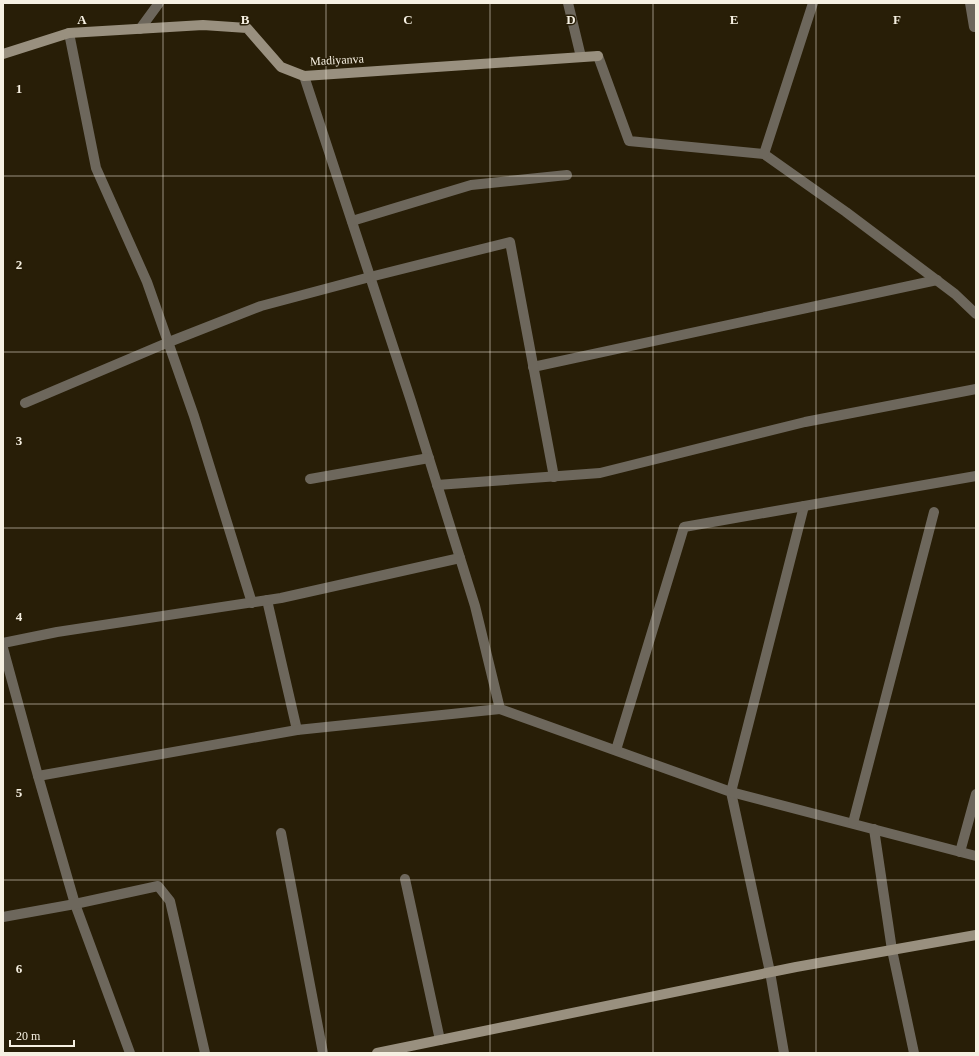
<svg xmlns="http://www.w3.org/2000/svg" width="979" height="1056" font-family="Georgia,serif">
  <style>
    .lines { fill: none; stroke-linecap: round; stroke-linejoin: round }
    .street { stroke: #6d675c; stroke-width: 10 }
    .secondary { stroke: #99907f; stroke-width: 10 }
    .grid { fill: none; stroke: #f6f0e2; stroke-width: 1; stroke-opacity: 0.55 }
    .labels { text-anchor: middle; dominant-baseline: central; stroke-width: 3; stroke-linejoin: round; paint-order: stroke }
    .street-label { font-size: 12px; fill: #f6f0e2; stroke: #281e07 }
    .grid-label { font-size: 13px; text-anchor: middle; font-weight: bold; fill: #f6f0e2; stroke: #281e07; stroke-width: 3; stroke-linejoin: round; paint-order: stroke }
  </style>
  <rect width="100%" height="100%" fill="#281e07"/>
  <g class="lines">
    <g class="street">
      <path d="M568 3 581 57"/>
      <path d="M970 3 974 27"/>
      <path d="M140 29 159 3"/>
      <path d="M69 33 96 168 147 282 194 416 252 603"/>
      <path d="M598 56 629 141 764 154 846 212 955 294 976 314"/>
      <path d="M304 76 411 401 475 606 500 709 731 792 770 972 784 1053"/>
      <path d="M764 154 813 3"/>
      <path d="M352 221 471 185 567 175"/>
      <path d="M533 367 937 280"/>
      <path d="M25 403 169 342 261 306 370 277 510 242 554 477"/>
      <path d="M310 479 429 458"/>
      <path d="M437 485 600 473 805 422 976 389"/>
      <path d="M804 506 731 792 976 856"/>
      <path d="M267 600 297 730"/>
      <path d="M3 643 57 632 281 598 460 558"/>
      <path d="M3 648 38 776 75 904 130 1053"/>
      <path d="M616 750 684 527 976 476"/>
      <path d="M38 776 297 730 500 709"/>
      <path d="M853 823 934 512"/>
      <path d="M874 829 892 950 914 1053"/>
      <path d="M281 833 323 1053"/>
      <path d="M960 852 976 794"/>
      <path d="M405 879 440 1040"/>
      <path d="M3 917 75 904 158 886 170 901 205 1053"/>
    </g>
    <g class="secondary">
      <path d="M3 54 69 33 203 25 247 28 281 67 304 76 598 56"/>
      <path d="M377 1053 796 967 976 935"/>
    </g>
  </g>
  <path class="grid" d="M163 3V1053M326 3V1053M490 3V1053M653 3V1053M816 3V1053M3 176H976M3 352H976M3 528H976M3 704H976M3 880H976"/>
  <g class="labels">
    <g class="street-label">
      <text transform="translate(337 60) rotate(-3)">Madiyanva</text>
    </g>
  </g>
  <g class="grid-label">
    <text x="82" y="24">A</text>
    <text x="245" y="24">B</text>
    <text x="408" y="24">C</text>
    <text x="571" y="24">D</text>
    <text x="734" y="24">E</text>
    <text x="897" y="24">F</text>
    <text x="19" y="93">1</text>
    <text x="19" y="269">2</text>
    <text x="19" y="445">3</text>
    <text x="19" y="621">4</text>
    <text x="19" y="797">5</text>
    <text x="19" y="973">6</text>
  </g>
  <rect width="979" height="1056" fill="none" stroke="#f6f0e2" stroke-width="8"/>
  <path d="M10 1040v6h64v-6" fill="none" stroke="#f6f0e2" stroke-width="2"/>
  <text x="16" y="1040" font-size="12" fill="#f6f0e2" stroke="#281e07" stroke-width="3" paint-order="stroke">20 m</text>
</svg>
